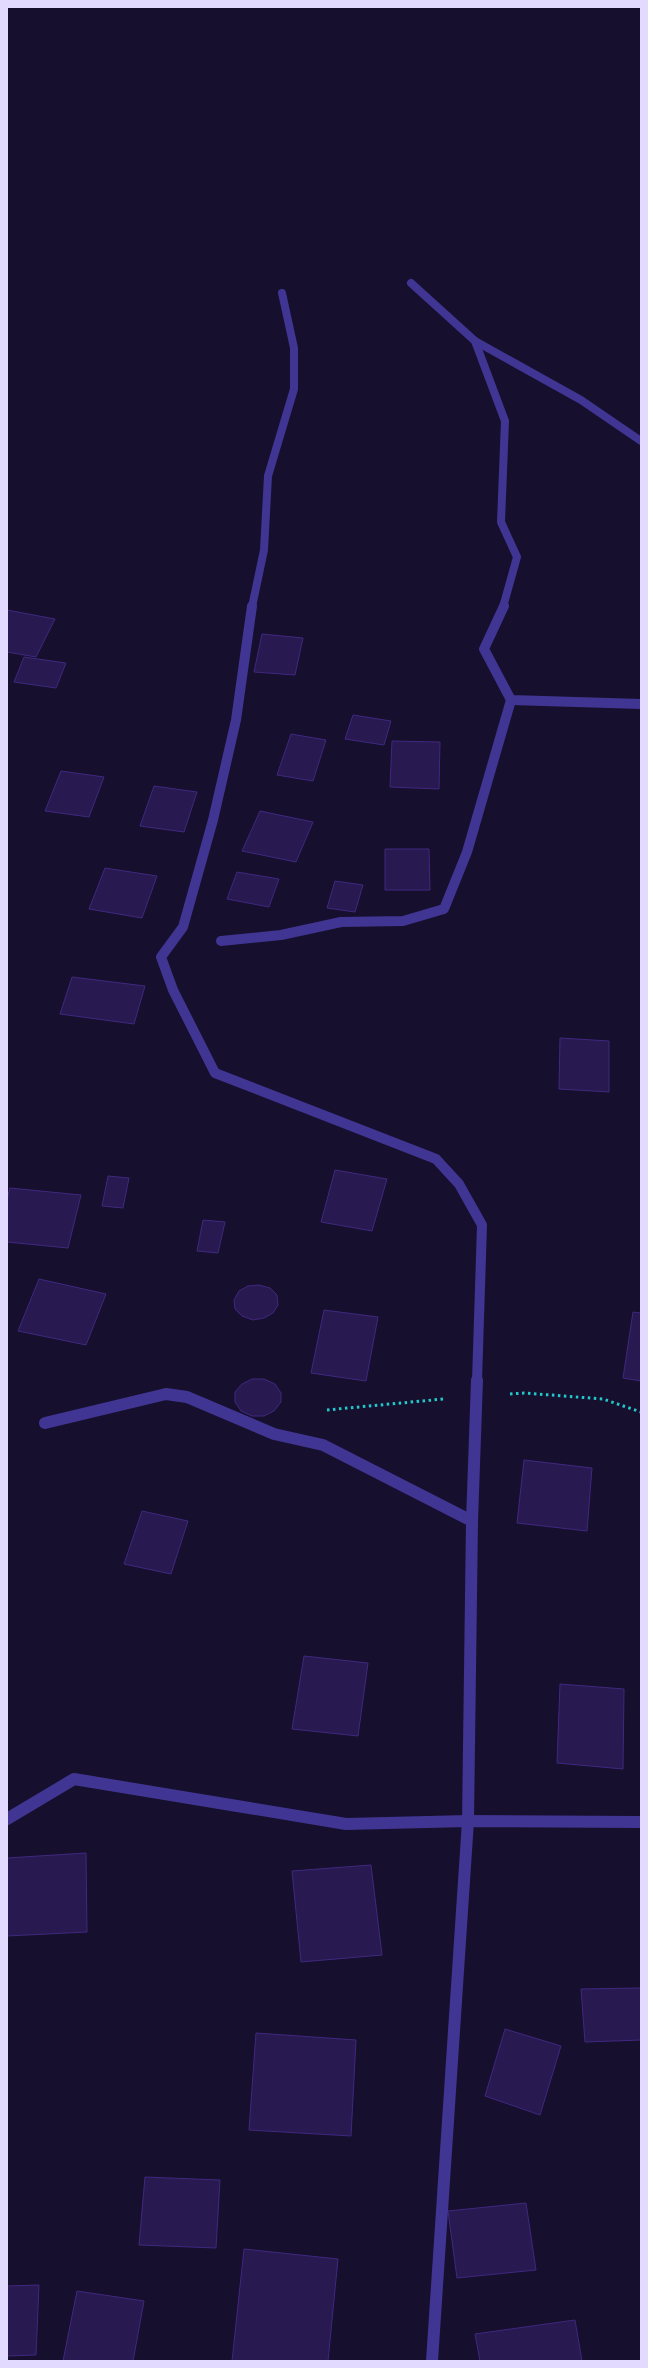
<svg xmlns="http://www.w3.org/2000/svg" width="648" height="2368" font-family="'DejaVu Sans',sans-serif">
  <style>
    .building { fill: #281951; stroke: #40287f }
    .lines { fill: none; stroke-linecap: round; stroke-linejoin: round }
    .path { stroke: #23c8cb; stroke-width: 3; stroke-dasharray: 2.5 3.5; stroke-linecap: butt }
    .street-far2 { stroke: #403592; stroke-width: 8 }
    .street-far1 { stroke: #403592; stroke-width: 10 }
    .street { stroke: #403592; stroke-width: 12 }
  </style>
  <rect width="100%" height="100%" fill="#160f2e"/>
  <g class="building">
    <path d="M7 610 55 619 36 657 7 652Z"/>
    <path d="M262 634 303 638 295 675 254 672Z"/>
    <path d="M24 657 66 663 56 688 14 682Z"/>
    <path d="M353 715 391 721 384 745 345 739Z"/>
    <path d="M291 734 326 740 313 781 277 775Z"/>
    <path d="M392 741 440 742 439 789 390 787Z"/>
    <path d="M61 771 104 777 89 817 45 811Z"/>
    <path d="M154 786 197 792 184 832 140 826Z"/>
    <path d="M260 811 313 822 296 862 242 851Z"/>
    <path d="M385 849H429L430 890H385Z"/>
    <path d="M105 868 157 876 142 918 89 909Z"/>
    <path d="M237 872 279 879 269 907 227 899Z"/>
    <path d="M335 881 363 885 355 912 327 908Z"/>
    <path d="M72 977 145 986 134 1024 60 1014Z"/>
    <path d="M560 1038 609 1041V1092L559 1089Z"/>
    <path d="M335 1170 387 1179 372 1231 321 1222Z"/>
    <path d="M108 1176 129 1178 123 1208 102 1206Z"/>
    <path d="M10 1188 81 1195 68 1248 7 1242V1200Z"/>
    <path d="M203 1220 225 1222 218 1253 197 1251Z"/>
    <path d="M39 1279 106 1294 86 1345 18 1331Z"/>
    <path d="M259 1285 270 1288 277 1295 278 1305 273 1313 264 1318 253 1320 242 1316 235 1309 234 1300 239 1291 248 1286Z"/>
    <path d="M324 1310 378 1317 366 1381 311 1373Z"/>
    <path d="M633 1312 641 1313V1381L623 1378Z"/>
    <path d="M252 1379H264L275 1384 281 1393V1402L274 1411 264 1416H252L241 1411 235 1402V1392L242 1384Z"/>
    <path d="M524 1460 592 1468 587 1531 517 1523Z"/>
    <path d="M142 1511 188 1521 171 1574 124 1564Z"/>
    <path d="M304 1656 368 1663 358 1736 292 1729Z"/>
    <path d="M560 1684 624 1689 623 1769 557 1763Z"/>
    <path d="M86 1853 87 1932 7 1936V1858Z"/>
    <path d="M371 1865 382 1955 301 1962 292 1871Z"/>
    <path d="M641 1988V2040L585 2042 581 1989Z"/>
    <path d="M505 2029 561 2046 540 2115 485 2096Z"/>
    <path d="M256 2033 356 2040 351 2136 249 2130Z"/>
    <path d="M145 2177 220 2180 216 2248 139 2245Z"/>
    <path d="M526 2203 536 2270 457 2278 448 2211Z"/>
    <path d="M244 2249 338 2259 328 2361H232Z"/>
    <path d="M39 2285 36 2355 7 2356V2286Z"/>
    <path d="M77 2291 144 2301 133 2361H63Z"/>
    <path d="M575 2320 582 2361H480L475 2334Z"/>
  </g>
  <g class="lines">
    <g class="path">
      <path d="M510 1394 524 1393 603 1399 641 1412"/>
      <path d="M327 1410 443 1399"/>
    </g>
    <g class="street-far2">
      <path d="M411 283 475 341 505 421 501 522 517 557 503 607"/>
      <path d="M475 341 581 400 641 441"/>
      <path d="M252 607 264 550 268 476 294 389V348L282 293"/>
    </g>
    <g class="street-far1">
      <path d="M252 606 236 720 213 820 183 927 161 957 173 990 215 1073 436 1159 459 1184 482 1225 477 1381"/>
      <path d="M504 606 484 649 511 700 641 704"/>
      <path d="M221 941 281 935 341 922 403 921 444 909 467 852 511 700"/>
    </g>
    <g class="street">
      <path d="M45 1423 166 1394 187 1397 274 1434 323 1445 472 1521"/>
      <path d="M7 1819 74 1779 346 1824 468 1821 641 1822"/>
      <path d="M432 2361 468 1821 472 1521 477 1380"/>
    </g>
  </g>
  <rect width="648" height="2368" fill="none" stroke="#e2dbff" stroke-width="16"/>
</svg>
